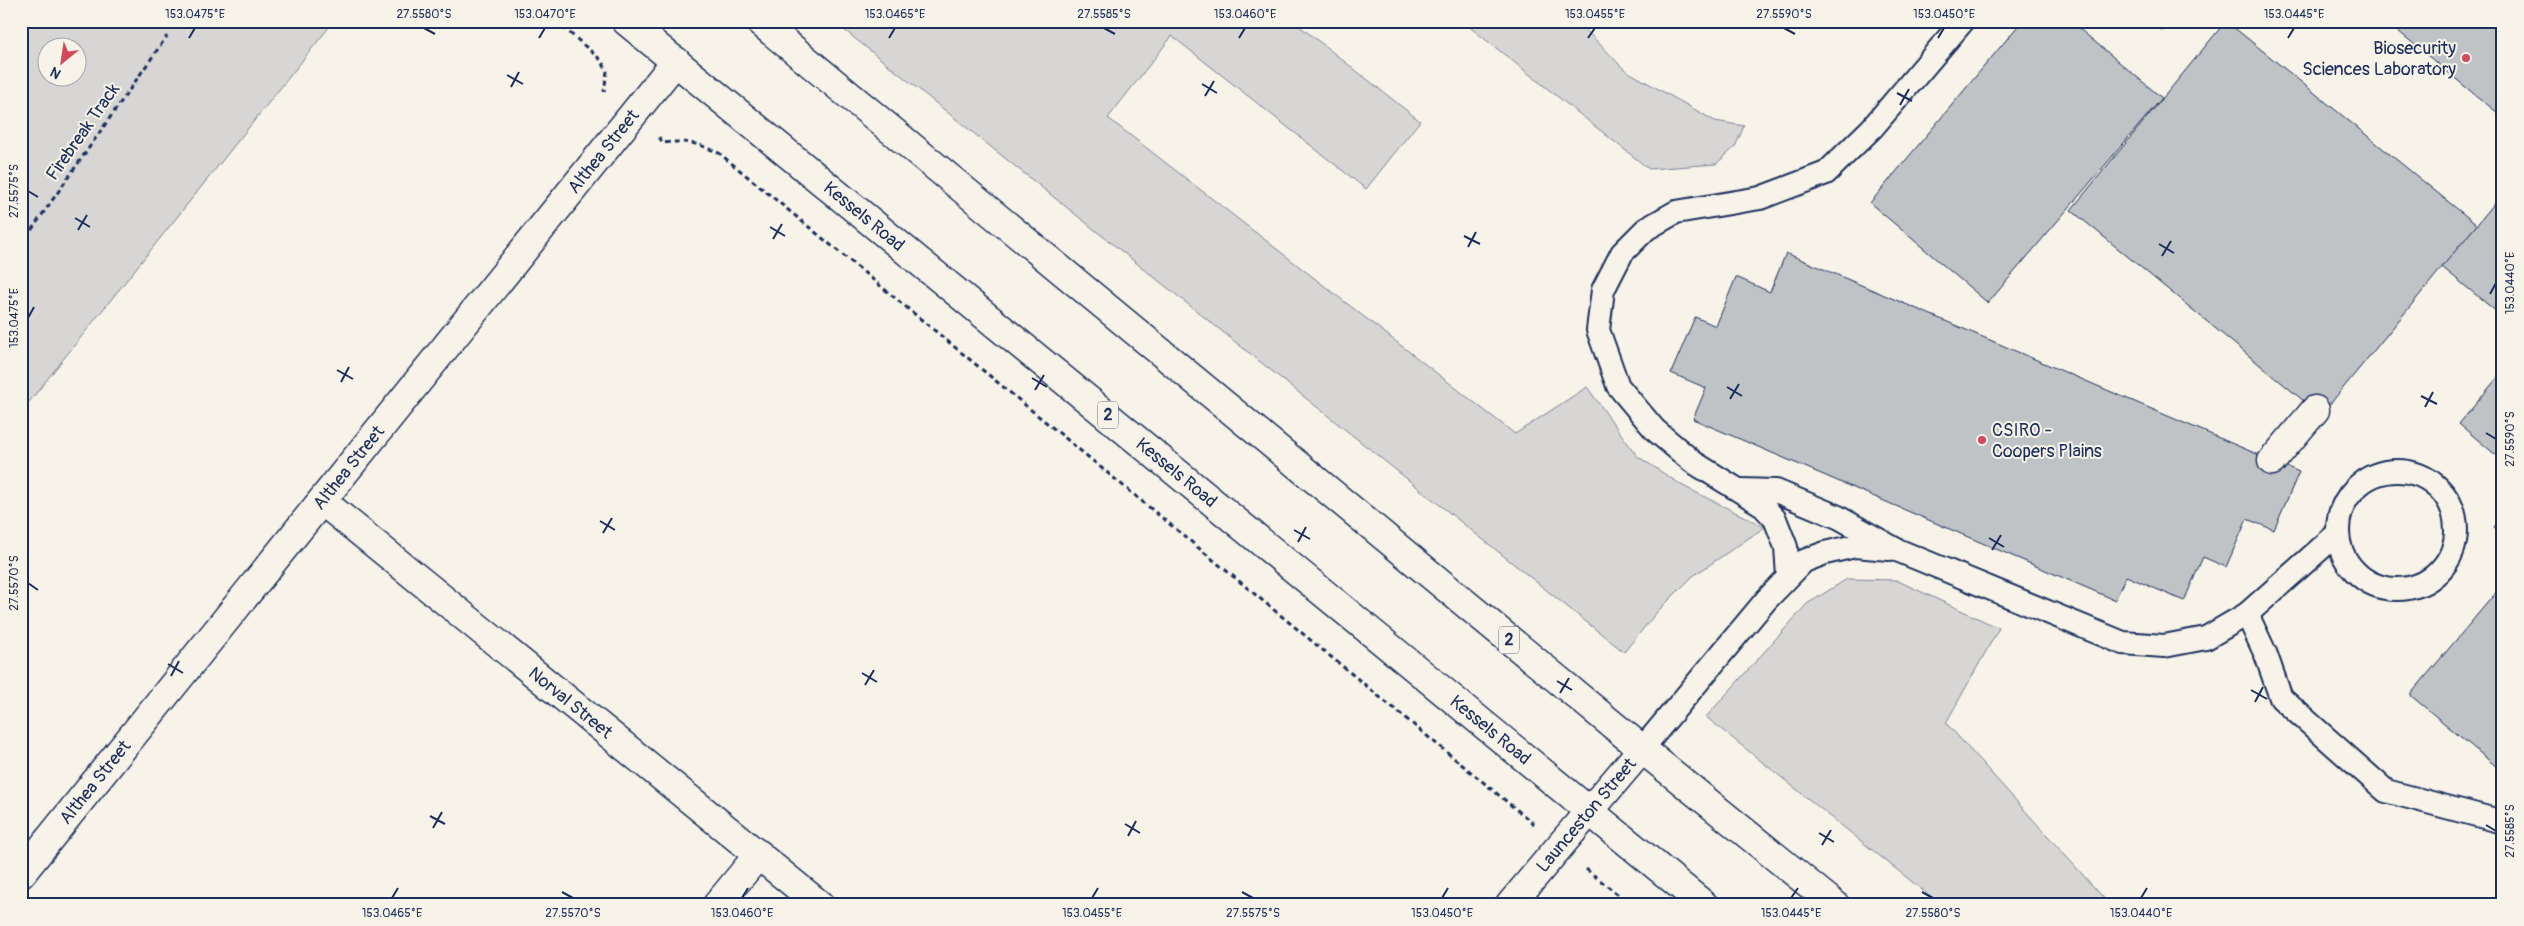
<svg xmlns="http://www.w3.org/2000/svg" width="2524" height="926" font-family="Pangolin,sans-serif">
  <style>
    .green { fill: #d7d6d4; stroke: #798299; fill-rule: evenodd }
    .building { fill: #c0c3c5; stroke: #1b2f5e }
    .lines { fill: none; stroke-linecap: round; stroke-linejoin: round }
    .lane-casing { stroke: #1b2f5e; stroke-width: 26 }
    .street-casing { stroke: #1b2f5e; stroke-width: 31 }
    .highway-casing { stroke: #1b2f5e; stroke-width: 31 }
    .path { stroke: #1b2f5e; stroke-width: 3; stroke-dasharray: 5 4; stroke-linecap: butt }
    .lane { stroke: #f7f3e8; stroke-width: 22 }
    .street { stroke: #f7f3e8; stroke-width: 28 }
    .highway { stroke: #f7f3e8; stroke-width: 28 }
    .ticks { fill: none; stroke: #1b2f5e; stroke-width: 2 }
    .poi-dot { fill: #d1495b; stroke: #f7f3e8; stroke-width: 2 }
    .labels { text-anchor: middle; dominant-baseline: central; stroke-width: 4; stroke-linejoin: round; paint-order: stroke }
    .shield { fill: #f7f3e8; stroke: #5d6a87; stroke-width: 1 }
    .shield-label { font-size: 16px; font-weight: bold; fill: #1b2f5e }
    .poi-label { font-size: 18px; fill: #1b2f5e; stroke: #f7f3e8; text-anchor: end }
    .street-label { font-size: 18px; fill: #1b2f5e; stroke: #f7f3e8 }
    .neatline { fill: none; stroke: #1b2f5e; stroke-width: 2 }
    .ticks-label { font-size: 12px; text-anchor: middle; fill: #1b2f5e }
  </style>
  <rect width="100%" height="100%" fill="#f7f3e8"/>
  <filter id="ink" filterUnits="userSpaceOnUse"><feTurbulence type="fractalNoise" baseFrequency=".02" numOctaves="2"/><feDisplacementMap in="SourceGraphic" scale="10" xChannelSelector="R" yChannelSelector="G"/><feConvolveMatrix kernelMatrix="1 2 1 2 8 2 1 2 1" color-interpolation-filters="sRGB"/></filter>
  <g filter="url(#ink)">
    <g class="green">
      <path d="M21 21H334L21 412ZM48 48H78V78H48Z"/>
      <path d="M833 21H1293L1420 121 1366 189 1172 36 1108 118 1515 434 1587 387 1637 456 1683 486 1765 527 1693 576 1657 612 1624 652Z"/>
      <path d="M1462 21H1577L1625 70 1715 121 1744 126 1735 147 1716 164 1649 169Z"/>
      <path d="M1847 579 1896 580 1999 628 1946 723 2110 905H1941L1706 717 1807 604Z"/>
    </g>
    <g class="building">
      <path d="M2022 21H2070L2162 98 1988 303 1870 203Z"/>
      <path d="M2151 21H2171L2163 31Z"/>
      <path d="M2226 21 2477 225 2321 415 2071 210Z"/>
      <path d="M2386 21H2503V117L2474 94Z"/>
      <path d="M2503 193V317L2442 267Z"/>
      <path d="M1786 253 2299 472 2274 530 2247 519 2226 567 2203 557 2184 601 2126 576 2115 600 1693 419 1706 388 1671 373 1695 317 1716 326 1736 277 1770 292Z"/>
      <path d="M2503 371V461L2459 424Z"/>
      <path d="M2503 516V534L2494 527Z"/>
      <path d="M2503 584V772L2410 695Z"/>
    </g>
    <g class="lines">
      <g class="lane-casing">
        <g id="lane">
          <circle cx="2397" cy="530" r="59"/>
          <path d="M1741 490 1776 491 1838 517 1897 550 2123 643 2164 646 2206 638 2247 614 2338 533"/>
          <path d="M1788 576 1786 547 1775 519 1761 504 1693 462 1655 430 1618 386 1598 330 1603 290 1622 253 1646 229 1676 212 1760 198 1826 173 1872 128 1963 21"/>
          <path d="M2247 614 2266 655 2281 698 2386 791 2503 822"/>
          <path d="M1642 749 1767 599 1804 561 1825 553 1855 546 1889 549"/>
        </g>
      </g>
      <g class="street-casing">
        <g id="street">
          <path d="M2272 461 2315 410"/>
          <path id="s1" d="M322 501 820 905"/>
          <path id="s2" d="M21 874 676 61"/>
          <path d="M717 905 759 854"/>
          <path id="s3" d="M1510 905 1642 749"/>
        </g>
      </g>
      <g class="highway-casing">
        <g id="highway">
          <path id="s4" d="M626 21 1704 905"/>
          <path d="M759 21 1642 749 1835 905"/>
        </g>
      </g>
      <g class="path">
        <path d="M556 21 601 60 607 71 604 92"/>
        <path d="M659 137 663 143C687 140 697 143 719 153L1534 824"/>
        <path d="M21 245 167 36"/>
        <path d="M1586 869 1631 905"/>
      </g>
      <use href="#lane" class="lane"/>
      <use href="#street" class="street"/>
      <use href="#highway" class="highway"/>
    </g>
  </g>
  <path class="ticks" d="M424 28 435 34M1104 28 1115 34M1784 28 1795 34M189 38 195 28M539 38 545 28M889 38 895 28M1239 38 1245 28M1588 38 1595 28M1938 38 1944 28M2288 38 2294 28M507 75 523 84M1202 84 1217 93M511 87 519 72M1897 93 1912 101M1205 96 1214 81M1900 105 1909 89M28 191 38 197M75 218 90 227M770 227 785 236M78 230 87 215M1464 236 1480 244M773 239 782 224M2159 244 2174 253M1468 247 1476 232M2162 256 2171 241M2490 294 2496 283M28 318 34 307M337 370 353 379M1032 378 1047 387M341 382 349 367M1727 387 1742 396M1035 390 1044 375M2421 396 2437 404M1730 399 1739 384M2425 407 2433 392M2486 433 2496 439M600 521 615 530M1294 530 1310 539M603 533 612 518M1989 538 2004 547M1298 542 1306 527M1992 550 2001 535M28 583 38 590M168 664 183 673M862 673 877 682M171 676 179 661M1557 681 1572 690M865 685 874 670M2251 690 2267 699M1560 693 1569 678M2255 702 2263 687M430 816 445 824M1125 824 1140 833M2486 825 2496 831M433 828 442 812M1819 833 1834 842M1128 836 1136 821M1822 845 1831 830M562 892 573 898M1242 892 1253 898M1922 892 1933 898M392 898 398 888M742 898 748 888M1092 898 1098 888M1442 898 1448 888M1791 898 1798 888M2141 898 2147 888"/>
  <g class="poi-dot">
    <circle cx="2466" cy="58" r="5"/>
    <circle cx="1982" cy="440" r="5"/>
  </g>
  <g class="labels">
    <g class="shield">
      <rect x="1098" y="401.5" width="20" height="27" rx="4"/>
      <rect x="1499" y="626.5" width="20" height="27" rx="4"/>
    </g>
    <g class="shield-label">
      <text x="1108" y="415">2</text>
      <text x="1509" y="640">2</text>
    </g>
    <g class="poi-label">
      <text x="2456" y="48">Biosecurity<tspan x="2456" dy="21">Sciences Laboratory</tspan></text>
      <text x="1992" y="430" text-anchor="start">CSIRO -<tspan x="1992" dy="21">Coopers Plains</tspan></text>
    </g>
    <g class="street-label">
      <text transform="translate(83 132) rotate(-55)">Firebreak Track</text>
      <text stroke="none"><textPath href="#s2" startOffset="928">Althea Street</textPath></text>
      <text stroke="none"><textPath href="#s4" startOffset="308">Kessels Road</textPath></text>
      <text stroke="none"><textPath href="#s2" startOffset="522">Althea Street</textPath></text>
      <text stroke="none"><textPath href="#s4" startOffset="712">Kessels Road</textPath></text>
      <text stroke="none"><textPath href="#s1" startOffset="320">Norval Street</textPath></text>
      <text stroke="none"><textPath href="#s4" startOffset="1118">Kessels Road</textPath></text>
      <text stroke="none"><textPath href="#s2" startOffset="118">Althea Street</textPath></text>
      <text stroke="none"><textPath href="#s3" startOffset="118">Launceston Street</textPath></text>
    </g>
  </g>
  <rect width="2524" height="926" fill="none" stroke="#f7f3e8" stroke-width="55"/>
  <g transform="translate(62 62) rotate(210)"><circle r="24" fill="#f7f3e8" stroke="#9fa5b1"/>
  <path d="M0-4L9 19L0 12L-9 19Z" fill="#d1495b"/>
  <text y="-8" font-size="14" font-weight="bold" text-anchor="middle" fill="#1b2f5e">N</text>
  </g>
  <rect x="28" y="28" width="2468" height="870" class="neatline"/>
  <g class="ticks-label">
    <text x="195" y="18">153.0475°E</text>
    <text x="424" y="18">27.5580°S</text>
    <text x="545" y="18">153.0470°E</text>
    <text x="895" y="18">153.0465°E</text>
    <text x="1104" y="18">27.5585°S</text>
    <text x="1245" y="18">153.0460°E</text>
    <text x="1595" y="18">153.0455°E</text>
    <text x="1784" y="18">27.5590°S</text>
    <text x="1944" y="18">153.0450°E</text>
    <text x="2294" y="18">153.0445°E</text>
    <text transform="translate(14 191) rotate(-90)" y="4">27.5575°S</text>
    <text transform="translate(2510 283) rotate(-90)" y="4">153.0440°E</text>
    <text transform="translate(14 318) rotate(-90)" y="4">153.0475°E</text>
    <text transform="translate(2510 439) rotate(-90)" y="4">27.5590°S</text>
    <text transform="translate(14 583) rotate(-90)" y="4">27.5570°S</text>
    <text transform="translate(2510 831) rotate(-90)" y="4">27.5585°S</text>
    <text x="392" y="917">153.0465°E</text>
    <text x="573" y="917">27.5570°S</text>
    <text x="742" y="917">153.0460°E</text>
    <text x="1092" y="917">153.0455°E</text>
    <text x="1253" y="917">27.5575°S</text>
    <text x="1442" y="917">153.0450°E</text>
    <text x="1791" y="917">153.0445°E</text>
    <text x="1933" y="917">27.5580°S</text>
    <text x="2141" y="917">153.0440°E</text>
  </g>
</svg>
